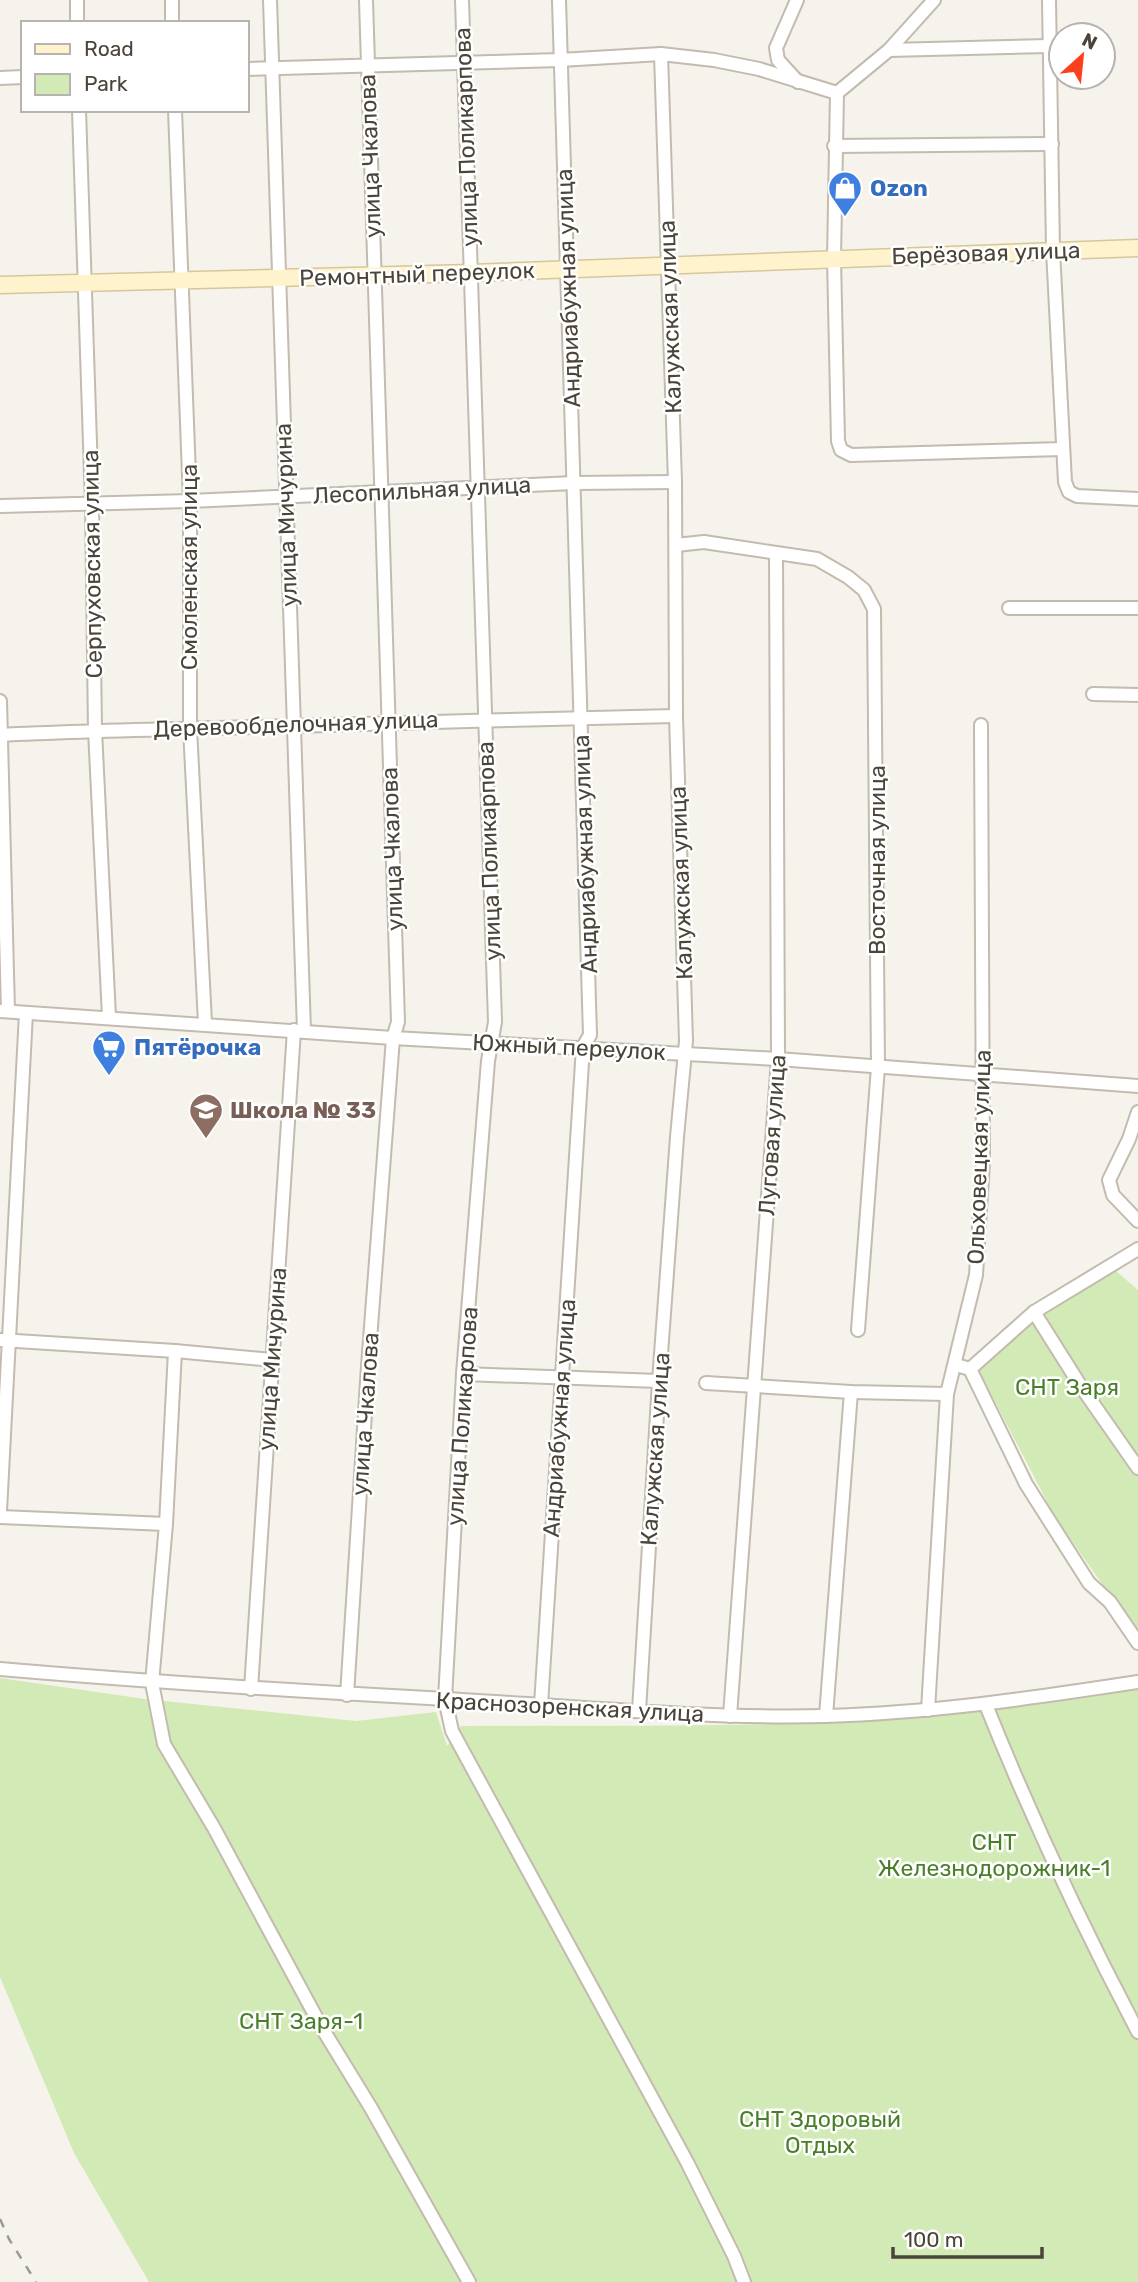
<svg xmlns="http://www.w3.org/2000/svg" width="1138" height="2282" font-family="Rubik,sans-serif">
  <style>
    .green { fill: #d2eab5 }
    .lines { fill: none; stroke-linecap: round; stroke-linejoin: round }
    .street-casing { stroke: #c2bbae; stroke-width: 16 }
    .secondary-casing { stroke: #d6c79b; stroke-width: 19 }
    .street { stroke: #fff; stroke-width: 12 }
    .secondary { stroke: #fff3cd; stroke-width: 16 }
    .rail { stroke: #9a9a9a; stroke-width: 2.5; stroke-dasharray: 9 9; stroke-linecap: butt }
    .labels { text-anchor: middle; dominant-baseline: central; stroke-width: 5; stroke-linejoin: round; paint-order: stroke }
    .street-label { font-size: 23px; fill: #4b4439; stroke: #fff }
    .shop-label { font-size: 23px; font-weight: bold; fill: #366cbe; stroke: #fff; text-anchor: start }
    .education-label { font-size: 23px; font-weight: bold; fill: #785e54; stroke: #fff; text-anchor: start }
    .park-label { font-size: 23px; fill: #4a7f2a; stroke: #fff }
  </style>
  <rect width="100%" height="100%" fill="#f6f3ec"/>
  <g class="green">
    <path d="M1116 1271 1138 1290V1635L1055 1517 979 1371 1041 1315Z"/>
    <path d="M0 1678 145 1699 356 1721 436 1712 447 1746 461 1726C643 1725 826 1730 1007 1708 1051 1702 1095 1698 1138 1688V2282H149L74 2153 0 1977Z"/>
  </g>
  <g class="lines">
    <g class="street-casing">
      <g id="street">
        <path d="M77 0V23"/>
        <path d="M172 0V23"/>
        <path d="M270 0 304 1031"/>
        <path d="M462 0 495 1022 488 1061 463 1374 445 1699 452 1731 687 2162 734 2256 744 2282"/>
        <path d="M797 0 776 48 778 60 798 82"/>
        <path d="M1049 0 1053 250 1065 482 1069 492 1077 496 1138 499"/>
        <path d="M889 50 1050 46"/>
        <path d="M247 69 560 60 661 54 714 60 759 69 837 93"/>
        <path d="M0 78 23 77"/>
        <path d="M837 93 834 259 838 441 841 450 851 455 1063 449"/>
        <path d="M837 93 889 50 934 0"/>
        <path d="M79 110 92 504 95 730 109 1017"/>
        <path d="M175 110 190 501V728L205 1023"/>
        <path d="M834 146 1052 144"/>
        <path d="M0 506 190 501 574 483 675 482"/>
        <path d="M676 545 704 542 817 559 848 577 864 590 874 609 878 1067 858 1330"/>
        <path d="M1009 608H1138"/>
        <path d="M1093 694 1138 695"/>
        <path d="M0 701 8 1011"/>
        <path d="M0 735C98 730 195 729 293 726 421 722 548 719 676 716"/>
        <path d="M0 1011 393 1038 778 1059 1138 1086"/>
        <path d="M1138 1112 1129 1139 1109 1180 1113 1195 1138 1221"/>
        <path d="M1034 1312 1080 1385 1138 1468"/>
        <path d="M0 1340 175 1351 272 1360"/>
        <path d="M175 1351 166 1524 152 1683 164 1744 214 1828 322 2028 371 2108 469 2282"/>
        <path d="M956 1365 970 1369 1026 1484 1089 1583 1110 1602 1138 1643"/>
        <path d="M970 1369 1034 1312 1138 1249"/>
        <path d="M463 1374 659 1381"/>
        <path d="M706 1383 851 1392 947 1394"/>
        <path d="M0 1511 26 1013"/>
        <path d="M0 1517 166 1524"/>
        <path d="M0 1669C149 1682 297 1691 446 1699 572 1706 698 1719 825 1716 930 1713 1034 1698 1138 1682"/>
        <path d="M251 1689 294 1030"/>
        <path d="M347 1695 368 1366 393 1038 398 1022 366 0"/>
        <path d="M541 1705 583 1047 590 1035 559 0"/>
        <path d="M986 1705C1031 1817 1082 1926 1138 2032"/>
        <path d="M928 1710 947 1394 976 1275 983 1162 981 725"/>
        <path d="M639 1711 659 1381 677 1137 686 1041 676 716 675 482 661 54"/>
        <path d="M730 1716 778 1059 776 553"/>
        <path d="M826 1716 851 1392"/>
      </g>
    </g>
    <g class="secondary-casing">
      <path id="secondary" d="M0 285 471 273 1138 248"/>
    </g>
    <use href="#street" class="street"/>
    <use href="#secondary" class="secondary"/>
    <path class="rail" d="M0 2219 9 2239 36 2282"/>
  </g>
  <defs>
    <g id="shop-pin" transform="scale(1.75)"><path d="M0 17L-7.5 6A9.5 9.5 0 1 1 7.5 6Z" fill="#3f7fe0" stroke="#fff"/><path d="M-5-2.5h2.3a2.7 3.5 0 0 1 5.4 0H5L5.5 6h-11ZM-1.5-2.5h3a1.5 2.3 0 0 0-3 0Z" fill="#fff"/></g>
    <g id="supermarket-pin" transform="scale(1.75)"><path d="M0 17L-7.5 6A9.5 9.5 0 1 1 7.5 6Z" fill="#3f7fe0" stroke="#fff"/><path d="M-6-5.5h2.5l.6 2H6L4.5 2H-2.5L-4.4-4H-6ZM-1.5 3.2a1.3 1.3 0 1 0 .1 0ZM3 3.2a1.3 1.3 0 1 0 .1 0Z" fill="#fff"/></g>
    <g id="school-pin" transform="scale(1.75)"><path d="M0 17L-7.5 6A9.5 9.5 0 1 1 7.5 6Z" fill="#8d6e63" stroke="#fff"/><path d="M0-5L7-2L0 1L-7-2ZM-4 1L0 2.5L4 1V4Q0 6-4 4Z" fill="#fff"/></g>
  </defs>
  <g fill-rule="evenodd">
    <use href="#shop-pin" x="845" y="188"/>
    <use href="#supermarket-pin" x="109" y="1047"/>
    <use href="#school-pin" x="206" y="1110"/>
  </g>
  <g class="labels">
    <g class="street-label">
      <text transform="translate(466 137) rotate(-92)">улица Поликарпова</text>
      <text transform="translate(370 156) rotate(-92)">улица Чкалова</text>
      <text transform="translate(986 253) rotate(-2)">Берёзовая улица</text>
      <text transform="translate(417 274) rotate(-2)">Ремонтный переулок</text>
      <text transform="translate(568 288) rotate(-92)">Андриабужная улица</text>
      <text transform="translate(670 317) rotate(-92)">Калужская улица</text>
      <text transform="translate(422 490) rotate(-3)">Лесопильная улица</text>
      <text transform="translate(286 515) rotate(-92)">улица Мичурина</text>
      <text transform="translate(92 564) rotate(-91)">Серпуховская улица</text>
      <text transform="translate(189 567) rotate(-90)">Смоленская улица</text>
      <text transform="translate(296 724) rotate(-2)">Деревообделочная улица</text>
      <text transform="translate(392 849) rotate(-92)">улица Чкалова</text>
      <text transform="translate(489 851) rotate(-92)">улица Поликарпова</text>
      <text transform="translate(585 854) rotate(-92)">Андриабужная улица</text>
      <text transform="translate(877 860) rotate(-90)">Восточная улица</text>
      <text transform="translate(681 883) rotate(-92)">Калужская улица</text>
      <text transform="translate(569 1047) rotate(3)">Южный переулок</text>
      <text transform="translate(772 1135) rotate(-86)">Луговая улица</text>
      <text transform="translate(979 1157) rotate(-88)">Ольховецкая улица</text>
      <text transform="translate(272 1359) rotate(-86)">улица Мичурина</text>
      <text transform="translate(365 1414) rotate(-86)">улица Чкалова</text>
      <text transform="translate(462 1416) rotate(-86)">улица Поликарпова</text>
      <text transform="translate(559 1418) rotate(-86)">Андриабужная улица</text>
      <text transform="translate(655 1449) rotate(-86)">Калужская улица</text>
      <text transform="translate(570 1707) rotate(3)">Краснозоренская улица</text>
    </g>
    <g class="shop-label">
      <text x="870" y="188">Ozon</text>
      <text x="134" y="1047">Пятёрочка</text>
    </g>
    <g class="education-label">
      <text x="230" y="1110">Школа № 33</text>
    </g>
    <g class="park-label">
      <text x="1067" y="1387">СНТ Заря</text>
      <text x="994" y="1842">СНТ<tspan x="994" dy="26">Железнодорожник-1</tspan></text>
      <text x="301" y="2021">СНТ Заря-1</text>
      <text x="820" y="2119">СНТ Здоровый<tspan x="820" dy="26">Отдых</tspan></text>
    </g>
  </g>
  <rect x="21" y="21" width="228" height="91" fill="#ffffff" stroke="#b7b4b0" stroke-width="2"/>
  <rect x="35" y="44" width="35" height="10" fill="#fff3cd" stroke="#b7b4b0" stroke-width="2"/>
  <text x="84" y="56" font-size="21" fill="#4b4439">Road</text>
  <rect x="35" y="74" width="35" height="21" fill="#d2eab5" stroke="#b7b4b0" stroke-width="2"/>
  <text x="84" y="91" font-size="21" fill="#4b4439">Park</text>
  <g transform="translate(1082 56) rotate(27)"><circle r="33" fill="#ffffff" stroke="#b7b4b0" stroke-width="2"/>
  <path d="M0-5L12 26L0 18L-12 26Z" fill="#fc3f1d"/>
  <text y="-10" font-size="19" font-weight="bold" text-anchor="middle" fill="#4b4439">N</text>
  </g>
  <path d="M893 2247v10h149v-10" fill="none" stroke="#4b4439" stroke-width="3.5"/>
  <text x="904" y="2247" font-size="21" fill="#4b4439" stroke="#ffffff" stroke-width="5" paint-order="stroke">100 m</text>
</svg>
